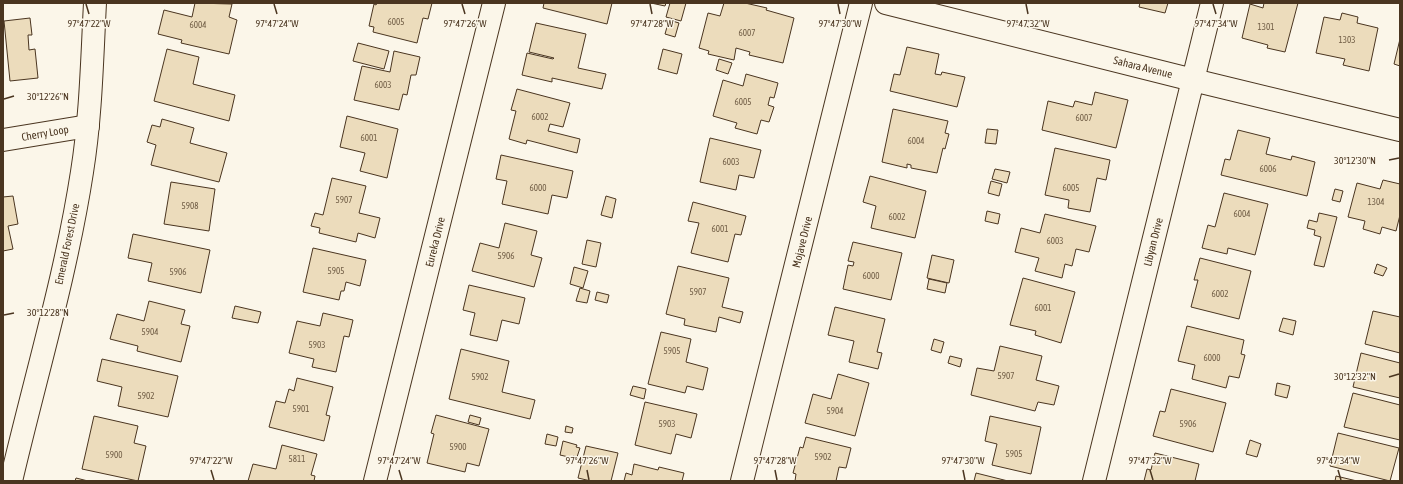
<svg xmlns="http://www.w3.org/2000/svg" width="1403" height="484" font-family="'Asap Condensed',sans-serif">
  <style>
    .building { fill: #ecdcbc; stroke: #4a3520 }
    .lines { fill: none; stroke-linecap: round; stroke-linejoin: round }
    .minor-casing { stroke: #4a3520; stroke-width: 24 }
    .minor { stroke: #fbf6e9; stroke-width: 22 }
    .ticks { fill: none; stroke: #4a3520; stroke-width: 1.5 }
    .labels { text-anchor: middle; dominant-baseline: central; stroke-width: 3; stroke-linejoin: round; paint-order: stroke }
    .number-label { font-size: 9px; fill: #725f47 }
    .street-label { font-size: 11px; fill: #4a3520; stroke: #fbf6e9 }
    .ticks-label { font-size: 10px; text-anchor: middle; fill: #4a3520; stroke: #fbf6e9; stroke-width: 3; stroke-linejoin: round; paint-order: stroke }
  </style>
  <rect width="100%" height="100%" fill="#fbf6e9"/>
  <g class="building">
    <path d="M195 3 232 4 229 17 237 20 229 54 181 43 182 40 158 34 164 10 192 17Z"/>
    <path d="M377 3H432L428 19 423 18 417 43 373 32 374 27 369 26 374 4 376 5Z"/>
    <path d="M544 3H612L607 24 543 8Z"/>
    <path d="M651 3H666L665 6Z"/>
    <path d="M670 3H686L681 21 666 17Z"/>
    <path d="M724 3H745L767 8 766 10 794 18 783 63 749 55 750 52 736 48 734 60 708 54 709 51 699 48 708 13 720 16Z"/>
    <path d="M1140 3H1168L1165 13 1139 7Z"/>
    <path d="M1264 3H1298L1285 52 1267 48 1268 45 1242 38 1250 4 1263 8Z"/>
    <path d="M1342 13 1358 17 1357 23 1378 28 1369 71 1343 65 1345 59 1316 53 1324 17 1340 20Z"/>
    <path d="M30 18 32 35H28L29 50 35 49 38 78 10 81 4 21Z"/>
    <path d="M669 20 679 23 675 37 665 34Z"/>
    <path d="M536 23 586 34 578 68 606 74 602 89 552 78V82L522 75 527 53 553 59 554 58 529 52Z"/>
    <path d="M1400 39V66L1394 64Z"/>
    <path d="M358 43 389 51 384 69 353 61Z"/>
    <path d="M907 47 939 54 935 74 941 75 942 72 965 77 957 107 890 91 894 74 900 75Z"/>
    <path d="M167 49 199 57 193 84 235 95 229 121 154 101Z"/>
    <path d="M663 49 682 54 677 74 658 69Z"/>
    <path d="M394 51 420 57 416 75H411L407 95 403 94 399 110 354 100 362 66 390 72Z"/>
    <path d="M719 59 732 63 728 74 716 70Z"/>
    <path d="M746 74 778 83 774 98 770 97 768 105 774 107 769 122 761 120 757 134 735 128 737 123 713 116 723 80 743 86Z"/>
    <path d="M517 89 570 103 563 127 550 124 548 131 580 139 577 153 527 140 526 144 509 139 516 111 511 110Z"/>
    <path d="M1095 92 1128 100 1116 148 1042 130 1048 101 1073 107 1075 101 1092 105Z"/>
    <path d="M893 109 948 121 945 133 949 134 945 149 943 148 937 173 911 168V165L907 164V168L882 162Z"/>
    <path d="M347 116 398 129 387 178 360 171 365 153 340 147Z"/>
    <path d="M162 119 194 128 190 143 227 153 219 182 151 165 156 145 147 142 152 125 160 127Z"/>
    <path d="M987 129 998 130 996 144 985 143Z"/>
    <path d="M1238 130 1270 138 1266 154 1291 160 1292 156 1315 162 1307 196 1221 175 1225 159 1230 160Z"/>
    <path d="M710 138 761 150 754 178 739 175 736 190 700 182Z"/>
    <path d="M1055 148 1110 160 1106 180 1097 178 1090 212 1068 208 1069 200 1045 195Z"/>
    <path d="M501 155 573 171 567 198 552 195 548 214 502 204 507 181 496 179Z"/>
    <path d="M995 169 1010 172 1007 183 992 179Z"/>
    <path d="M870 176 926 191 915 238 871 228 876 206 863 202Z"/>
    <path d="M332 178 366 186 359 213 380 218 375 238 358 233 356 242 319 233 320 228 311 226 315 213 323 215Z"/>
    <path d="M1383 180 1400 184V215L1396 231 1382 227 1380 234 1363 229 1365 221 1348 217 1357 183 1380 189Z"/>
    <path d="M991 181 1002 184 999 196 988 193Z"/>
    <path d="M171 182 215 189 209 231 164 224Z"/>
    <path d="M1335 189 1343 191 1340 202 1332 200Z"/>
    <path d="M1224 193 1268 204 1255 255 1228 248 1227 254 1202 248 1208 225 1215 227Z"/>
    <path d="M13 196 18 224 8 226 13 249 3 251V197Z"/>
    <path d="M606 196 616 199 612 218 601 215Z"/>
    <path d="M693 202 746 216 741 235 735 234 728 262 691 253 699 223 688 221Z"/>
    <path d="M987 211 1000 214 998 224 985 221Z"/>
    <path d="M1319 213 1337 217 1324 267 1314 265 1321 237 1314 235 1315 230 1307 228 1309 220 1317 222Z"/>
    <path d="M1045 214 1096 226 1089 252 1076 249 1072 266 1065 264 1062 278 1035 271 1039 258 1015 252 1021 228 1040 233Z"/>
    <path d="M505 223 537 231 531 255 542 258 534 287 472 271 480 243 499 248Z"/>
    <path d="M133 234 210 250 201 293 148 281 152 263 128 258Z"/>
    <path d="M587 240 601 243 596 267 582 264Z"/>
    <path d="M853 242 902 253 891 300 843 289 848 265 853 266 854 262 848 261Z"/>
    <path d="M313 248 366 260 360 286 346 282 344 291H341L339 300 303 292Z"/>
    <path d="M932 255 954 260 949 283 927 278Z"/>
    <path d="M1200 258 1251 271 1239 319 1191 307 1198 280H1194Z"/>
    <path d="M1377 264 1387 268 1383 276 1374 273Z"/>
    <path d="M678 266 729 278 722 307 743 312 740 323 719 317 716 332 684 325 685 319 666 314Z"/>
    <path d="M574 267 588 271 583 288 570 284Z"/>
    <path d="M1023 278 1075 292 1061 343 1035 335 1036 331 1010 325Z"/>
    <path d="M929 279 947 283 945 293 927 289Z"/>
    <path d="M469 285 525 298 519 324 502 320 497 341 470 335 475 313 463 310Z"/>
    <path d="M580 288 590 291 587 303 576 301Z"/>
    <path d="M597 292 609 295 607 303 595 300Z"/>
    <path d="M149 301 185 310 181 324 190 326 181 362 137 351 138 346 110 339 117 314 144 321Z"/>
    <path d="M235 306 261 312 258 323 232 318Z"/>
    <path d="M835 307 885 319 877 352 882 353 878 369 849 362 854 341 828 335Z"/>
    <path d="M1373 311 1400 317V353L1365 344Z"/>
    <path d="M323 313 353 320 349 337 344 336 336 372 312 367 314 359 289 353 297 321 320 326Z"/>
    <path d="M1283 318 1296 321 1293 335 1279 331Z"/>
    <path d="M1187 326 1244 340 1241 354 1245 355 1239 378 1229 376 1226 388 1192 379 1195 365 1178 361Z"/>
    <path d="M661 332 691 339 686 362 708 368 703 390 687 386 685 393 648 384Z"/>
    <path d="M934 339 944 342 941 353 931 350Z"/>
    <path d="M1000 346 1042 356 1036 380 1059 386 1054 405 1038 402 1035 411 971 395 977 368 994 371Z"/>
    <path d="M461 349 509 361 502 392 535 400 530 419 449 399Z"/>
    <path d="M1361 353 1400 363V398L1353 387Z"/>
    <path d="M950 356 962 359 960 367 948 363Z"/>
    <path d="M102 359 178 376 168 417 118 406 122 387 97 381Z"/>
    <path d="M838 374 869 383 855 436 805 423 813 394 831 399Z"/>
    <path d="M297 378 333 387 326 415 330 416 324 441 269 427 276 401 285 403 289 389 294 391Z"/>
    <path d="M1277 383 1290 386 1287 398 1275 395Z"/>
    <path d="M633 386 646 389 644 399 630 395Z"/>
    <path d="M1171 389 1226 403 1213 452 1153 436 1160 411 1165 412Z"/>
    <path d="M1353 393 1400 405V440L1344 427Z"/>
    <path d="M645 402 697 414 691 438 676 434 671 454 635 445Z"/>
    <path d="M436 415 489 429 479 466 467 463 465 472 427 463 434 434 431 433Z"/>
    <path d="M470 415 481 418 479 425 468 422Z"/>
    <path d="M94 416 138 426 134 443 146 446 138 481 82 469Z"/>
    <path d="M990 416 1041 427 1031 474 992 465 997 444 985 441Z"/>
    <path d="M566 426 573 428 572 433 565 432Z"/>
    <path d="M1338 433 1399 448 1390 481 1330 466Z"/>
    <path d="M547 434 558 437 556 446 545 444Z"/>
    <path d="M806 437 851 448 846 468 839 467 836 481H795L796 474 793 473 800 447 803 448Z"/>
    <path d="M1250 440 1261 444 1257 457 1246 454Z"/>
    <path d="M563 441 577 445 576 447 580 448 577 457 573 456V458L560 455Z"/>
    <path d="M282 445 317 454 311 475 315 476 314 481H248L253 464 276 469Z"/>
    <path d="M586 446 618 453 611 481H591L578 478Z"/>
    <path d="M1155 453 1199 464 1195 481H1144L1147 469 1151 470Z"/>
    <path d="M634 464 658 470 659 467 684 473 682 481H624L626 473 632 475Z"/>
    <path d="M976 473 1008 481H974Z"/>
    <path d="M1336 476 1357 481H1335Z"/>
    <path d="M76 478 88 481H75Z"/>
  </g>
  <g class="lines">
    <g class="minor-casing">
      <g id="minor">
        <path d="M886 3 1193 80 1400 130"/>
        <path d="M3 140 88 126"/>
        <path d="M11 481C35 378 66 276 82 172 91 116 92 59 95 3"/>
        <path d="M375 481 494 3"/>
        <path d="M742 481 861 3"/>
        <path d="M1094 481 1212 3"/>
      </g>
    </g>
    <use href="#minor" class="minor"/>
  </g>
  <path class="ticks" d="M86 4 89 14M274 4 277 14M462 4 465 14M650 4 652 14M838 4 840 14M1026 4 1028 14M1213 4 1216 14M4 99 14 96M1389 160 1399 158M4 315 14 313M1389 377 1399 374M211 470 214 480M399 470 402 480M587 470 589 480M775 470 777 480M963 470 965 480M1150 470 1153 480M1338 470 1341 480"/>
  <g class="labels">
    <g class="number-label">
      <text x="396" y="22">6005</text>
      <text x="198" y="25">6004</text>
      <text x="1266" y="27">1301</text>
      <text x="747" y="33">6007</text>
      <text x="1347" y="40">1303</text>
      <text x="383" y="85">6003</text>
      <text x="743" y="102">6005</text>
      <text x="540" y="117">6002</text>
      <text x="1084" y="118">6007</text>
      <text x="369" y="138">6001</text>
      <text x="916" y="141">6004</text>
      <text x="731" y="162">6003</text>
      <text x="1268" y="169">6006</text>
      <text x="538" y="188">6000</text>
      <text x="1071" y="188">6005</text>
      <text x="344" y="200">5907</text>
      <text x="1376" y="202">1304</text>
      <text x="190" y="206">5908</text>
      <text x="1242" y="214">6004</text>
      <text x="897" y="217">6002</text>
      <text x="720" y="229">6001</text>
      <text x="1055" y="241">6003</text>
      <text x="506" y="256">5906</text>
      <text x="336" y="271">5905</text>
      <text x="178" y="272">5906</text>
      <text x="871" y="276">6000</text>
      <text x="698" y="292">5907</text>
      <text x="1220" y="294">6002</text>
      <text x="1043" y="308">6001</text>
      <text x="150" y="332">5904</text>
      <text x="317" y="345">5903</text>
      <text x="672" y="351">5905</text>
      <text x="1212" y="358">6000</text>
      <text x="1006" y="376">5907</text>
      <text x="480" y="377">5902</text>
      <text x="146" y="396">5902</text>
      <text x="301" y="409">5901</text>
      <text x="835" y="411">5904</text>
      <text x="667" y="424">5903</text>
      <text x="1188" y="424">5906</text>
      <text x="458" y="447">5900</text>
      <text x="1014" y="454">5905</text>
      <text x="114" y="455">5900</text>
      <text x="823" y="457">5902</text>
      <text x="297" y="459">5811</text>
    </g>
    <g class="street-label">
      <text transform="translate(1143 67) rotate(14)">Sahara Avenue</text>
      <text transform="translate(45 133) rotate(-10)">Cherry Loop</text>
      <text transform="translate(435 242) rotate(-76)">Eureka Drive</text>
      <text transform="translate(802 242) rotate(-76)">Mojave Drive</text>
      <text transform="translate(1153 242) rotate(-76)">Libyan Drive</text>
      <text transform="translate(67 244) rotate(-78)">Emerald Forest Drive</text>
    </g>
  </g>
  <g class="ticks-label">
    <text x="89" y="27">97°47'22"W</text>
    <text x="277" y="27">97°47'24"W</text>
    <text x="465" y="27">97°47'26"W</text>
    <text x="652" y="27">97°47'28"W</text>
    <text x="840" y="27">97°47'30"W</text>
    <text x="1028" y="27">97°47'32"W</text>
    <text x="1216" y="27">97°47'34"W</text>
    <text x="48" y="100">30°12'26"N</text>
    <text x="1355" y="164">30°12'30"N</text>
    <text x="48" y="316">30°12'28"N</text>
    <text x="1355" y="380">30°12'32"N</text>
    <text x="211" y="464">97°47'22"W</text>
    <text x="399" y="464">97°47'24"W</text>
    <text x="587" y="464">97°47'26"W</text>
    <text x="775" y="464">97°47'28"W</text>
    <text x="963" y="464">97°47'30"W</text>
    <text x="1150" y="464">97°47'32"W</text>
    <text x="1338" y="464">97°47'34"W</text>
  </g>
  <rect width="1403" height="484" fill="none" stroke="#4a3520" stroke-width="8"/>
</svg>
